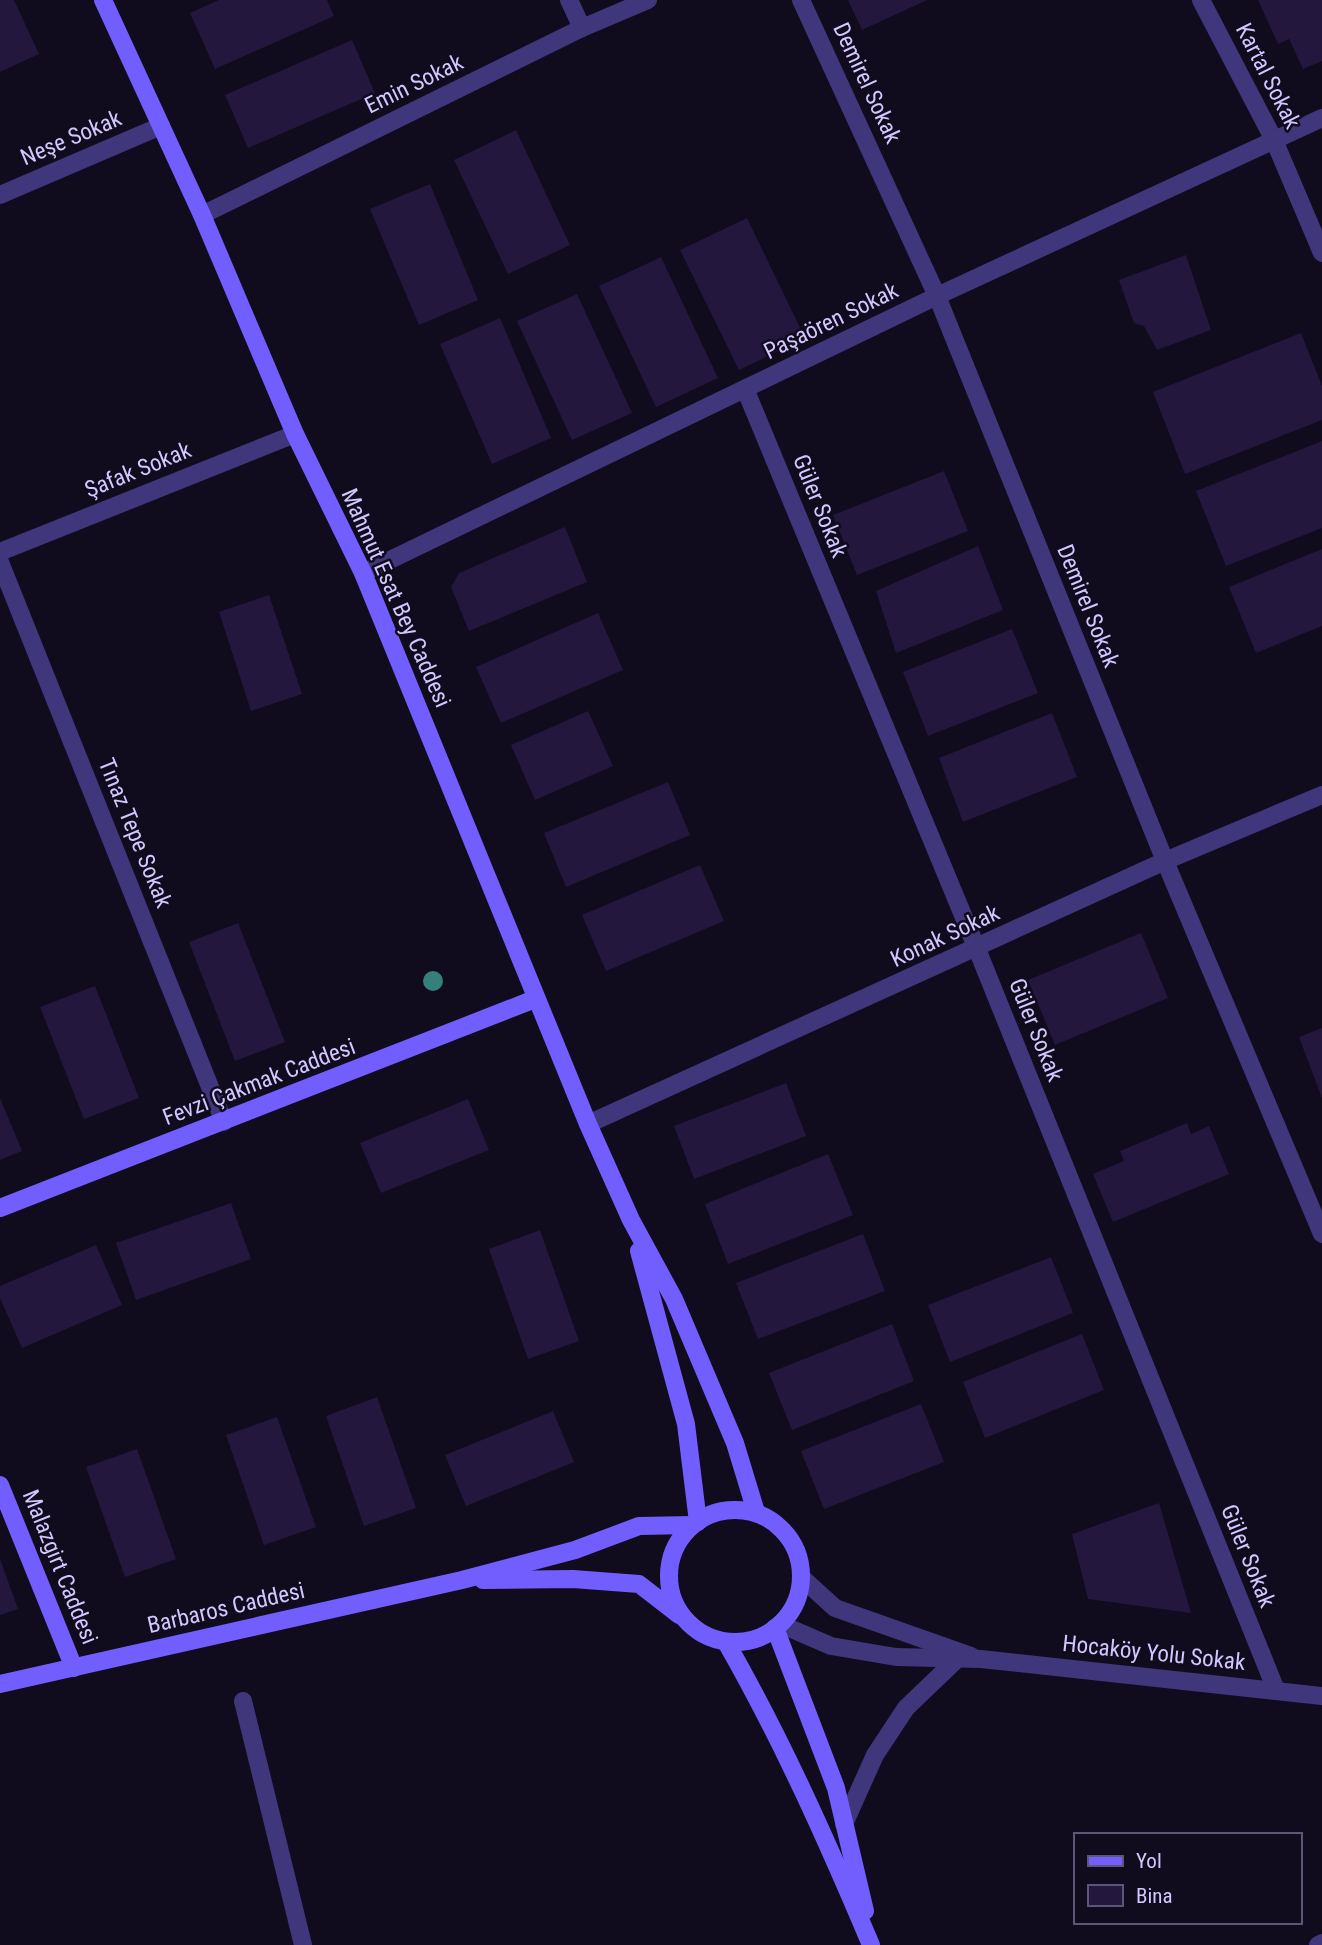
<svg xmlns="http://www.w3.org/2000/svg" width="1322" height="1945" font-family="'Roboto Condensed',sans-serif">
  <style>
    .building { fill: #23173e }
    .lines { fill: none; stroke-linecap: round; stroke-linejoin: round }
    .lane { stroke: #3f367c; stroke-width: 18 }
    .street { stroke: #3f367c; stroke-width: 18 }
    .secondary { stroke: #725eff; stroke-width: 18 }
    .tree { fill: #357f7c }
    .labels { text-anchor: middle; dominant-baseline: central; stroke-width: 5; stroke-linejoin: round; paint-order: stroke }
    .street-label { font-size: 23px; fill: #d3c7ff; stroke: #100b1d }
  </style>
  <rect width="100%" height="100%" fill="#100b1d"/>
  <g class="building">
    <path d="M0 0H14L39 54 0 72Z"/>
    <path d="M219 0H327L334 16 215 69 190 13Z"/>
    <path d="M848 0H927L862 30Z"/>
    <path d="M1258 0H1322V61L1303 69 1289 39 1278 44Z"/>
    <path d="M352 40 375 93 248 148 225 95Z"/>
    <path d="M516 130 570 245 508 274 454 160Z"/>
    <path d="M430 184 478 300 419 325 370 209Z"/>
    <path d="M747 218 805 338 739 370 680 250Z"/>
    <path d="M1186 255 1211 330 1157 350 1144 326 1134 323 1119 280Z"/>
    <path d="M661 257 718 378 656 407 599 286Z"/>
    <path d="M577 294 632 413 572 440 517 321Z"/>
    <path d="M500 318 551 438 492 464 440 344Z"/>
    <path d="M1301 333 1322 386V420L1185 474 1153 392Z"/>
    <path d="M1322 441V528L1226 566 1196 491Z"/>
    <path d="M944 471 968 531 857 575 833 515Z"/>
    <path d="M565 527 587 582 469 631 451 587 459 573Z"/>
    <path d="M978 546 1003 610 896 653 876 591Z"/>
    <path d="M1322 549V626L1256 653 1229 587Z"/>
    <path d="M269 595 302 694 251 711 219 612Z"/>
    <path d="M598 613 623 670 501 723 476 667Z"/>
    <path d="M1012 629 1038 693 928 736 903 672Z"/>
    <path d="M588 711 613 766 535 800 511 745Z"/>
    <path d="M1052 713 1077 777 963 822 939 758Z"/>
    <path d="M668 782 690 835 566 887 544 833Z"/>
    <path d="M700 865 724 921 606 971 582 915Z"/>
    <path d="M238 923 285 1042 235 1061 189 942Z"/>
    <path d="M1141 933 1168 998 1055 1045 1028 980Z"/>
    <path d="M95 986 139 1098 84 1119 40 1007Z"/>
    <path d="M1322 1028V1098L1299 1037Z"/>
    <path d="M786 1083 806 1136 694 1179 674 1126Z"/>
    <path d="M0 1098 22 1151 0 1160Z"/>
    <path d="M468 1099 489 1150 381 1193 360 1143Z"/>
    <path d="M1187 1123 1191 1134 1209 1126 1229 1174 1113 1222 1093 1174 1124 1161 1120 1151Z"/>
    <path d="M828 1154 853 1215 728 1264 705 1204Z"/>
    <path d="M231 1203 251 1259 136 1300 116 1243Z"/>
    <path d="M540 1230 579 1341 528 1359 489 1249Z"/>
    <path d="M863 1234 885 1291 758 1339 736 1283Z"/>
    <path d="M96 1245 122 1305 22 1348 0 1298V1286Z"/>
    <path d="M1051 1257 1073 1313 950 1362 928 1305Z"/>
    <path d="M892 1324 914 1381 792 1430 769 1373Z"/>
    <path d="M1082 1334 1104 1390 985 1438 963 1382Z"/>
    <path d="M377 1397 416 1508 364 1526 326 1416Z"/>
    <path d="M921 1404 944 1462 824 1509 801 1451Z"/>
    <path d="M553 1411 574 1462 466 1506 445 1455Z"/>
    <path d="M277 1417 316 1527 264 1545 226 1435Z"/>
    <path d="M137 1449 176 1559 125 1577 86 1467Z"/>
    <path d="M1159 1503 1191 1613 1088 1599 1072 1534Z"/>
    <path d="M0 1559 18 1609 0 1615Z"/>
  </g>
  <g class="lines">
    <path class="lane" d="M243 1701 303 1945"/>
    <g class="street">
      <path d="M569 0 582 28"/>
      <path d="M801 0 937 296 1165 861 1322 1234"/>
      <path d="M1201 0 1274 140 1322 253"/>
      <path d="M0 195 161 126"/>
      <path d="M202 215 582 28 648 0"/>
      <path d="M746 391 977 949 1276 1690"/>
      <path d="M0 552 295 434"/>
      <path d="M0 562 224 1122"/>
      <path d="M363 573 937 296 1322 118"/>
      <path d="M588 1124 1165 861 1322 795"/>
      <path d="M801 1577 835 1608 971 1656"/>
      <path d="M780 1624 831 1646 896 1657 981 1659 1322 1696"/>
      <path d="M844 1824 875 1755 906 1708 955 1661"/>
      <path d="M1318 1945 1322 1943"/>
    </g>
    <g class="secondary">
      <path d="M103 0 202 215 295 434 363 573 588 1124 631 1220 674 1299 735 1443 756 1512"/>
      <path d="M0 1208 535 999"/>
      <path d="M639 1251 686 1424 698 1522"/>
      <path d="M0 1485 74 1668"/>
      <circle cx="735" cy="1576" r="66"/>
      <path d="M483 1580 573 1579 639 1584 679 1615"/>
      <path d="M775 1628 836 1788 865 1911"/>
      <path d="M726 1642C782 1740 827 1841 871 1945"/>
      <path d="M0 1684 462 1580 575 1550 639 1526 692 1525"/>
    </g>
  </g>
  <circle class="tree" cx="433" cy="981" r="10"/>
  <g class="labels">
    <g class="street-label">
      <text transform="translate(1268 76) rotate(63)">Kartal Sokak</text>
      <text transform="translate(867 83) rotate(65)">Demirel Sokak</text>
      <text transform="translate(414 84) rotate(-26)">Emin Sokak</text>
      <text transform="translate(71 138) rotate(-23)">Neşe Sokak</text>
      <text transform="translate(831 321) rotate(-26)">Paşaören Sokak</text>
      <text transform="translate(138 470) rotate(-22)">Şafak Sokak</text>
      <text transform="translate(820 506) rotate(68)">Güler Sokak</text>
      <text transform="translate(396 598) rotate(66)">Mahmut Esat Bey Caddesi</text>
      <text transform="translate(1088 606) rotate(68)">Demirel Sokak</text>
      <text transform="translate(135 833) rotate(68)">Tınaz Tepe Sokak</text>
      <text transform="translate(945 936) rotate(-25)">Konak Sokak</text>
      <text transform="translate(1036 1030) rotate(68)">Güler Sokak</text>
      <text transform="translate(259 1082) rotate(-21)">Fevzi Çakmak Caddesi</text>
      <text transform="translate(1248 1556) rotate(68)">Güler Sokak</text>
      <text transform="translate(60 1567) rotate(68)">Malazgirt Caddesi</text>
      <text transform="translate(226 1608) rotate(-13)">Barbaros Caddesi</text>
      <text transform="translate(1154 1653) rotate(6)">Hocaköy Yolu Sokak</text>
    </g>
  </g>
  <rect x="1074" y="1833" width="228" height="91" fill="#100b1d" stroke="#5e5677" stroke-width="2"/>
  <rect x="1088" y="1856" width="35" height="10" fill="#725eff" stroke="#5e5677" stroke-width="2"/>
  <text x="1136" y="1868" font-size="21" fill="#d3c7ff">Yol</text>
  <rect x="1088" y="1885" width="35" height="21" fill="#23173e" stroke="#5e5677" stroke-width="2"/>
  <text x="1136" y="1903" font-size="21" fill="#d3c7ff">Bina</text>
</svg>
